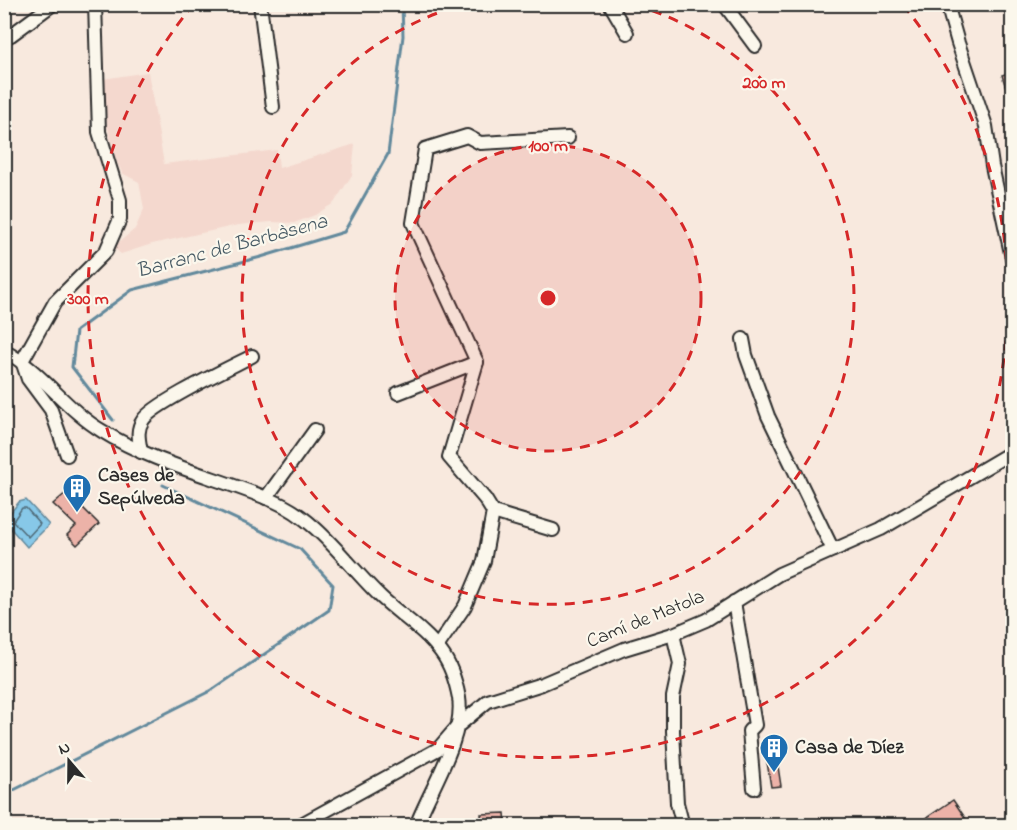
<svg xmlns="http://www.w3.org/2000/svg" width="1017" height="830" font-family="'Indie Flower',sans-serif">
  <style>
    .built { fill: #f4d8ce }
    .water { fill: #87c8e8; stroke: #62899c; stroke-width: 1.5 }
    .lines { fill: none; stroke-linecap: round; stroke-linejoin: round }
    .shore { stroke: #506a77; stroke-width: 1.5 }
    .stream { stroke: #62899c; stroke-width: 3 }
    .building { fill: #ecb2a8; stroke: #2b2b2b; stroke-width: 1.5 }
    .minor-casing { stroke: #2b2b2b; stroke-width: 16 }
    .minor { stroke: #fbf7ec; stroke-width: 12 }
    .ring { fill: none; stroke: #d62828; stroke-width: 3; stroke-dasharray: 10 8 }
    .labels { text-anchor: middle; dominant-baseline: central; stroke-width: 4.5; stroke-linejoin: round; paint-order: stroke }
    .poi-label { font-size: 20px; font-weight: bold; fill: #2b2b2b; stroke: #fbf7ec; text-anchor: start }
    .street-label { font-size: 20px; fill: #2b2b2b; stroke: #fbf7ec }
    .water-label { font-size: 21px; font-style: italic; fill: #475a64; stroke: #fbf7ec }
    .centre { fill: #d62828; stroke: #fbf7ec; stroke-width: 3 }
    .ring-label { font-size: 18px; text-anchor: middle; font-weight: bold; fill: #d62828; stroke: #fbf7ec; stroke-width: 4.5; stroke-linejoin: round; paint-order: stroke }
  </style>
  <rect width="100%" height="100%" fill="#f8e9de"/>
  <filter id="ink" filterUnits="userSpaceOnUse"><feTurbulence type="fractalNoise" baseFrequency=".0167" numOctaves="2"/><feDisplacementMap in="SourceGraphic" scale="12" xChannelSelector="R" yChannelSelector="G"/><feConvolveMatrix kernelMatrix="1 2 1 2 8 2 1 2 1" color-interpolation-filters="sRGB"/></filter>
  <g filter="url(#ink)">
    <path class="built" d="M148 72 164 164 277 150 279 168 355 144 352 175 334 203 315 215 294 223 271 222 238 225 152 244 121 254 113 247 135 229 144 209 139 182 122 173 115 157 107 125 103 79Z"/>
    <path class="water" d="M26 500 49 525 27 547 4 521 19 502Z"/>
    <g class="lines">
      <path class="shore" d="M22 508H26L40 524 28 537 13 521Z"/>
      <g class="stream">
        <path d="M113 420 72 367 76 331 132 290 261 257 344 232 388 154 403 36 402 4"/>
        <path d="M4 795 212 690 329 610 333 585 300 549 163 485"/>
      </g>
    </g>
    <g class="building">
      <path d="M1012 72V103L1011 104 1002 75Z"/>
      <path d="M82 479 87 484 73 498 99 524 77 545 67 535 76 526 53 504Z"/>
      <path d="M777 760 781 786 771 787 767 762Z"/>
      <path d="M953 800 970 825H916Z"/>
      <path d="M505 813 506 825H482L481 814Z"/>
    </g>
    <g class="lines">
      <g class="minor-casing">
        <g id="minor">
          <path d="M260 4 273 107"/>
          <path d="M610 4 627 33"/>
          <path d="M724 4 755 46"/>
          <path d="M947 4 958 43 986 126 992 166 1012 258"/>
          <path d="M4 38 11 35 53 4"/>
          <path d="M743 339 746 355 768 416 833 550"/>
          <path d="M4 351C42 371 65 409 102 431 155 464 217 477 274 501 319 520 347 565 381 597 400 615 425 630 441 652 451 665 456 682 459 698 465 737 430 789 416 826"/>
          <path d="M398 393 477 362"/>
          <path d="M141 452C139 440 136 430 143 420 154 403 231 367 252 356"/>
          <path d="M67 455 51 410 28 379 22 361 55 302 106 251 120 219V200L99 132 95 4"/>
          <path d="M266 498 315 430"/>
          <path d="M493 512 553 530"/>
          <path d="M734 602 755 725 749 731 754 788"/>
          <path d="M673 634 680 664 673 697V731L677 803 683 826"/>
          <path d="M437 647 465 606 484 561 493 512 485 499 449 457 477 362 413 223 425 149 467 136 480 143 568 138"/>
          <path d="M298 826 438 749 458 726 488 701 542 684 624 649 673 634 706 620 779 574 881 529 1012 452"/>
        </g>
      </g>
      <use href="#minor" class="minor"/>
    </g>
  </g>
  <circle cx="548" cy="298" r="153" fill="#d62828" fill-opacity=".12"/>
  <g class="ring">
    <circle cx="548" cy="298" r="153"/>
    <path d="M635 5A306 306 0 1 1 461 5"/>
    <path d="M903 5A460 460 0 1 1 193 5"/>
  </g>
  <defs>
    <g id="building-pin" transform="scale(1.5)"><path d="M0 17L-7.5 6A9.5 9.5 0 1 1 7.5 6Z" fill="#1f6fb2" stroke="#fbf7ec"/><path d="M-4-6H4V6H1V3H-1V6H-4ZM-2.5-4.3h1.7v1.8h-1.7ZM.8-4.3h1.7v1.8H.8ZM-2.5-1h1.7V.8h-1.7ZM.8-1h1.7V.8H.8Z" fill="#fff"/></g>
  </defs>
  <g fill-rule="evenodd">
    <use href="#building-pin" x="77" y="488"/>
    <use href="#building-pin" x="774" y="748"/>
  </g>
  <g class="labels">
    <g class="poi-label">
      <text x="98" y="476">Cases de<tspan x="98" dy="23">Sepúlveda</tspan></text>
      <text x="795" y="748">Casa de Díez</text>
    </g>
    <g class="street-label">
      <text transform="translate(646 620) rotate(-22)">Camí de Matola</text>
    </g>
    <g class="water-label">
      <text transform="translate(232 247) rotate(-15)">Barranc de Barbàsena</text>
    </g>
  </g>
  <circle cx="548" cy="298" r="9" class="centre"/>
  <g class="ring-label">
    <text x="764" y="88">200 m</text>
    <text x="548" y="151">100 m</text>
    <text x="88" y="304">300 m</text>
  </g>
  <rect width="1017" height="830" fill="none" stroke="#fbf7ec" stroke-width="24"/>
  <rect x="12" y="12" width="993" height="806" fill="none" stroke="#2b2b2b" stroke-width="2" filter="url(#ink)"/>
  <g transform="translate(69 761) rotate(340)" stroke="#fbf7ec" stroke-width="4.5" paint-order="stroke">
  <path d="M0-4.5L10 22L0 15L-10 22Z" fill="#2b2b2b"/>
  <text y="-9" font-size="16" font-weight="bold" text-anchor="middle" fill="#2b2b2b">N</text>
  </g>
</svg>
